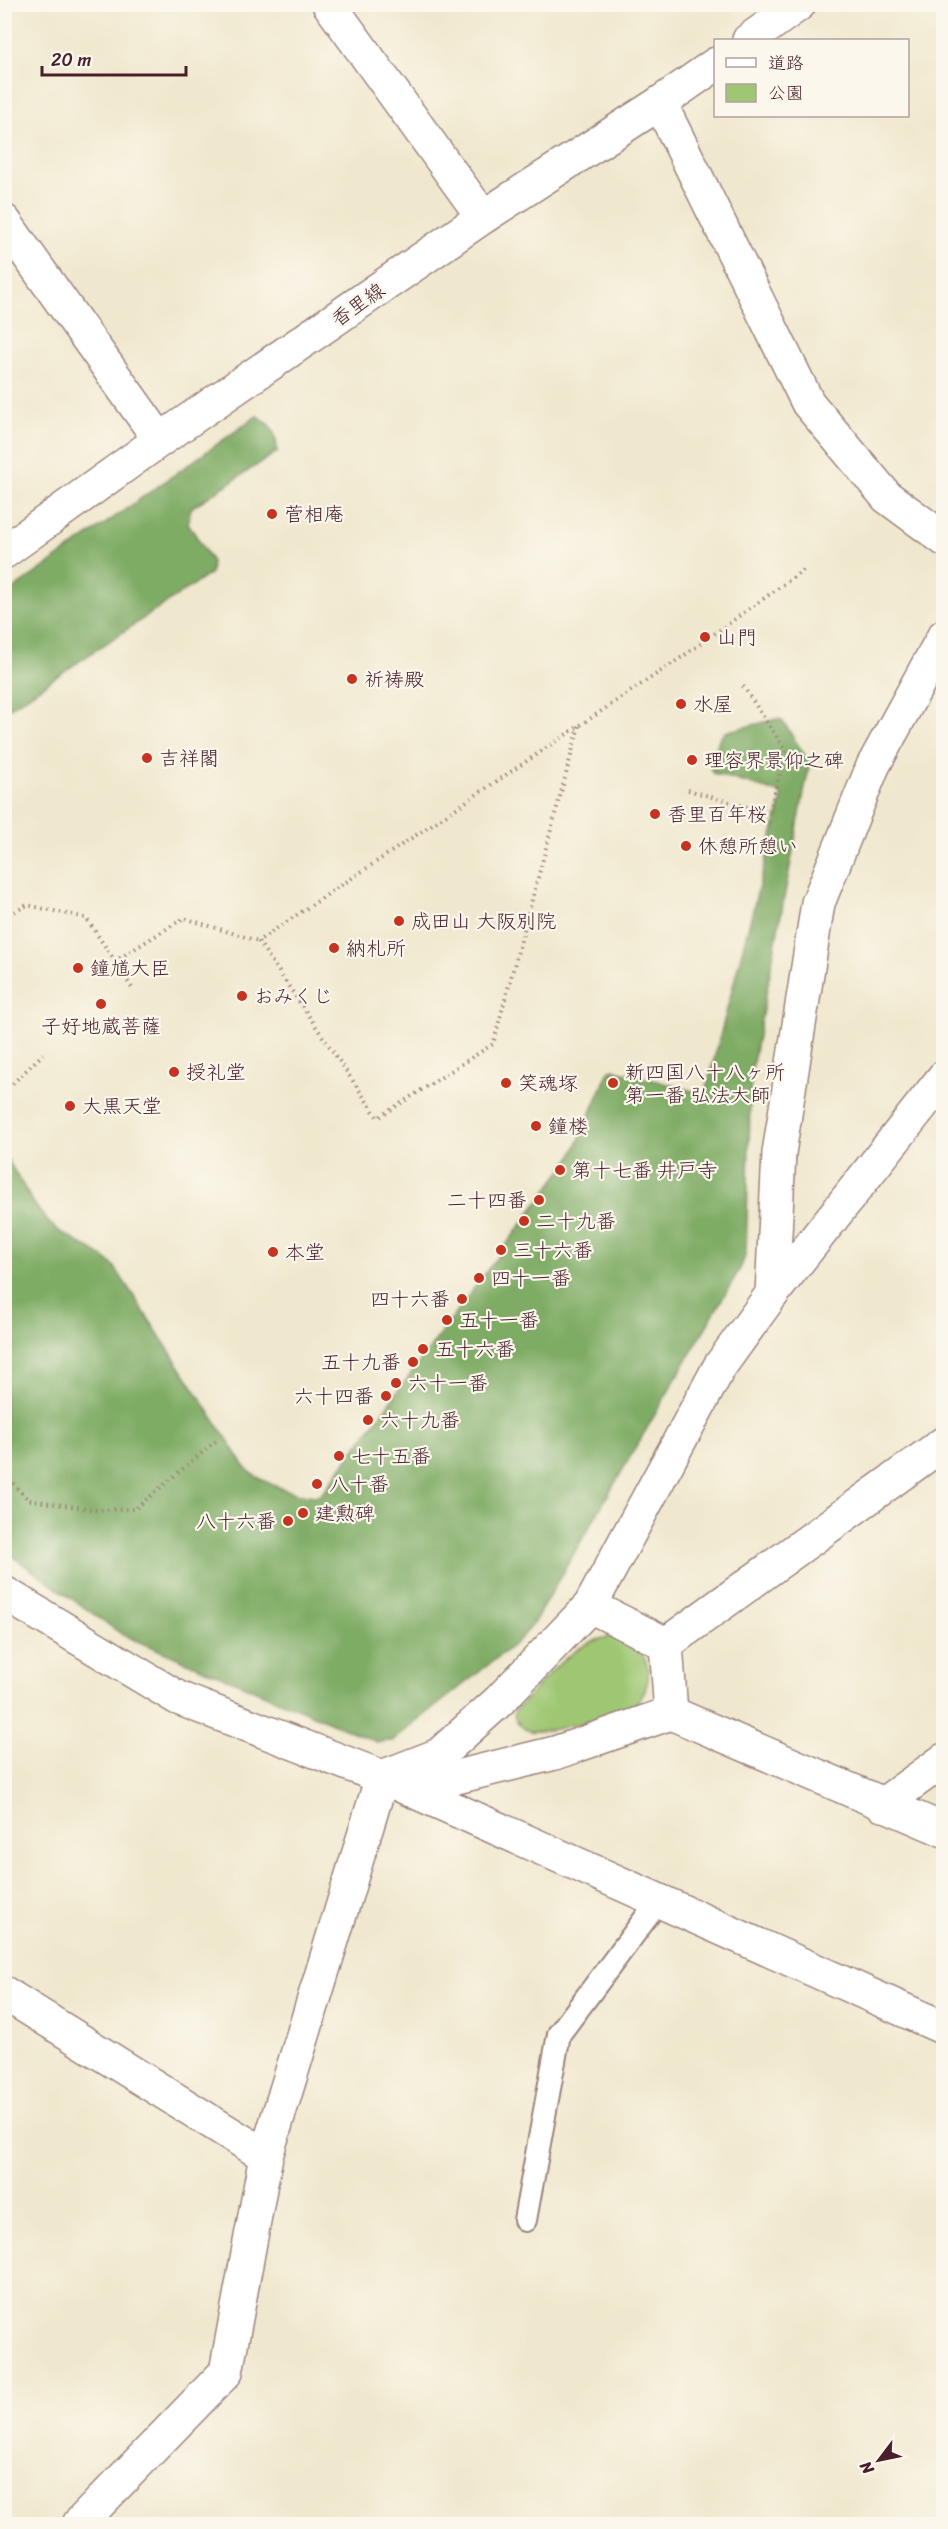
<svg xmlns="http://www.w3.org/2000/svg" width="948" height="2529" font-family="Sriracha,'Klee One',sans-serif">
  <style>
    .green { fill: #9fc773; stroke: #74734f; stroke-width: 1.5 }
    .forest { fill: #7fac65; stroke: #646648; stroke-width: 1.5 }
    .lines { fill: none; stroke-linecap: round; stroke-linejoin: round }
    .service-casing { stroke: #9d847c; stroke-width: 26 }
    .minor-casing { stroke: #9d847c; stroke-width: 36 }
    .tertiary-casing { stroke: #9d847c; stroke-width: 36 }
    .path { stroke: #9d847c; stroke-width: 4; stroke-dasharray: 1.5 4.5; stroke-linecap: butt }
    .service { stroke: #fff; stroke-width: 22 }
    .minor { stroke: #fff; stroke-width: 33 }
    .tertiary { stroke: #fff; stroke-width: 33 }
    .poi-dot { fill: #c8321e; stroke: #fbf7ec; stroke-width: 2 }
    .labels { text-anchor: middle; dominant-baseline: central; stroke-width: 4.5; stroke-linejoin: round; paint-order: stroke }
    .street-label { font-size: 20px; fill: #4a1f2b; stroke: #fbf7ec }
    .poi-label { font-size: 20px; fill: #4a1f2b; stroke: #fbf7ec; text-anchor: start }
  </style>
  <rect width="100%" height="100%" fill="#fbf7ec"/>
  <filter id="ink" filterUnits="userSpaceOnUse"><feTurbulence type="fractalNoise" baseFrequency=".0167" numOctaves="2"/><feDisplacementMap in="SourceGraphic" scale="12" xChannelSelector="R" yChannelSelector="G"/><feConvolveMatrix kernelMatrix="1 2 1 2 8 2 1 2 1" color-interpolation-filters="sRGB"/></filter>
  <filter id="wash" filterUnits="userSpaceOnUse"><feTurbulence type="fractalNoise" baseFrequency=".008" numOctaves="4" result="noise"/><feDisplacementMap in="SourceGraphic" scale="24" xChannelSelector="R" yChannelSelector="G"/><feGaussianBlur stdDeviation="1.35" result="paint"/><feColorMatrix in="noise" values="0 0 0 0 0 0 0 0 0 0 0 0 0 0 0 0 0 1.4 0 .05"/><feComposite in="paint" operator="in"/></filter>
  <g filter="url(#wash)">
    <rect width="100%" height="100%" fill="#f0e8ce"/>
    <path class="green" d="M612 1637C621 1641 633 1644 640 1652 655 1669 648 1697 629 1708 613 1717 548 1733 530 1731 522 1729 517 1723 514 1716L516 1710C541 1684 573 1639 612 1637Z"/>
    <g class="forest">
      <path d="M257 416C272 424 277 435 277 452L191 508 188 523 212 562 211 573 5 711V595Z"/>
      <path d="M777 719 782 720 808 760 809 766 751 1073 746 1253 741 1267 531 1627 517 1642 392 1741 377 1742 123 1635 5 1551V1155C18 1176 36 1213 55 1228 74 1242 97 1249 114 1266L246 1468C259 1482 303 1499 321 1495L572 1156 609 1071 613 1069 700 1093 706 1090 782 798 780 793 713 773 710 767 720 737 725 732Z"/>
    </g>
  </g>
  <g filter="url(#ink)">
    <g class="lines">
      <g class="service-casing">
        <path id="service" d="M525 2220 559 2034 660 1899"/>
      </g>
      <g class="minor-casing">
        <g id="minor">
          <path d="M329 4 483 217"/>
          <path d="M660 103 808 403 887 497 944 539"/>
          <path d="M4 221 160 440"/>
          <path d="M944 636 873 766 818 903 779 1153 772 1294 720 1366 590 1606 499 1701 439 1755 382 1777 944 2028"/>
          <path d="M772 1294 944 1077"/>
          <path d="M4 1593 178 1698 382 1777 266 2156 226 2372 79 2524"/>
          <path d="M590 1606 666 1644"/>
          <path d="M666 1644 944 1443"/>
          <path d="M666 1644 671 1713"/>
          <path d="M412 1788 555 1753 671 1713 944 1830"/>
          <path d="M882 1805 944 1760"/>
          <path d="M4 1993 266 2156"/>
        </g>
      </g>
      <g class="tertiary-casing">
        <g id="tertiary">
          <path d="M749 40 799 4"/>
          <path d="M4 552 160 440 483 217 660 103 716 64"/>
        </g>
      </g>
      <g class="path">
        <path d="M743 686 786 751 770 810"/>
        <path d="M579 726 493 1044 378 1118 258 941 682 657 805 569"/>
        <path d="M688 790 747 807"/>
        <path d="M4 918 27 905 86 918 115 961 184 918 258 941"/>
        <path d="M115 961 132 988"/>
        <path d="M4 1092 43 1054"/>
        <path d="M4 1475 29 1500 97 1510 135 1509 216 1441"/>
      </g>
      <use href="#service" class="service"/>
      <use href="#minor" class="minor"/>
      <use href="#tertiary" class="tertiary"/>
    </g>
  </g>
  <g class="poi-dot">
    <circle cx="272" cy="514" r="6"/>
    <circle cx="705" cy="637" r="6"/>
    <circle cx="352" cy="679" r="6"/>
    <circle cx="681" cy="704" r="6"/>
    <circle cx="147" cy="758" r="6"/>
    <circle cx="692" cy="760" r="6"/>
    <circle cx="655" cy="814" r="6"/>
    <circle cx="686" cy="846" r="6"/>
    <circle cx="399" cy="921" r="6"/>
    <circle cx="334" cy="948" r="6"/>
    <circle cx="78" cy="968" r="6"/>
    <circle cx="242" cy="996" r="6"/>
    <circle cx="101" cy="1004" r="6"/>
    <circle cx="174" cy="1072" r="6"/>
    <circle cx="506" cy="1083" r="6"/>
    <circle cx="613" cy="1083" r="6"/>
    <circle cx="70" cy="1106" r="6"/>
    <circle cx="536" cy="1126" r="6"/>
    <circle cx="560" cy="1170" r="6"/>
    <circle cx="539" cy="1200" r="6"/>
    <circle cx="524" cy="1221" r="6"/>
    <circle cx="501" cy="1250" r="6"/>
    <circle cx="273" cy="1252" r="6"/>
    <circle cx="479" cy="1278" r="6"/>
    <circle cx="462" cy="1299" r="6"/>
    <circle cx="447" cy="1320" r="6"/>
    <circle cx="423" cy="1349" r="6"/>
    <circle cx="413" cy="1362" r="6"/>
    <circle cx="396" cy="1383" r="6"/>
    <circle cx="386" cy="1396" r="6"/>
    <circle cx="368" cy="1420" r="6"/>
    <circle cx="339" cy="1456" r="6"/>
    <circle cx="317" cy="1484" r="6"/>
    <circle cx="303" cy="1513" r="6"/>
    <circle cx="288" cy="1521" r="6"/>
  </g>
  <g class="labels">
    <g class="street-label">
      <text transform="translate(358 305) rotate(-35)">香里線</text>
    </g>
    <g class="poi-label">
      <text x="284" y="514">菅相庵</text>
      <text x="717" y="637">山門</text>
      <text x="364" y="679">祈祷殿</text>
      <text x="693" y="704">水屋</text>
      <text x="159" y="758">吉祥閣</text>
      <text x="704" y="760">理容界景仰之碑</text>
      <text x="667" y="814">香里百年桜</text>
      <text x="698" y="846">休憩所憩い</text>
      <text x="411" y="921">成田山 大阪別院</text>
      <text x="346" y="948">納札所</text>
      <text x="90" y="968">鐘馗大臣</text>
      <text x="254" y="996">おみくじ</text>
      <text x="101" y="1026" text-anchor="middle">子好地蔵菩薩</text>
      <text x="186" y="1072">授礼堂</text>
      <text x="625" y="1072">新四国八十八ヶ所<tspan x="625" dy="23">第一番 弘法大師</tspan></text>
      <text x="518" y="1083">笑魂塚</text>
      <text x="82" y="1106">大黒天堂</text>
      <text x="548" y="1126">鐘楼</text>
      <text x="572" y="1170">第十七番 井戸寺</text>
      <text x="527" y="1200" text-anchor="end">二十四番</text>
      <text x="536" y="1221">二十九番</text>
      <text x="513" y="1250">三十六番</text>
      <text x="285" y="1252">本堂</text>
      <text x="491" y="1278">四十一番</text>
      <text x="450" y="1299" text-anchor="end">四十六番</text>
      <text x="459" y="1320">五十一番</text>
      <text x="435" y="1349">五十六番</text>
      <text x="401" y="1362" text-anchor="end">五十九番</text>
      <text x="408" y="1383">六十一番</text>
      <text x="374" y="1396" text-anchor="end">六十四番</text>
      <text x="380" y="1420">六十九番</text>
      <text x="351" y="1456">七十五番</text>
      <text x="329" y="1484">八十番</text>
      <text x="315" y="1513">建勲碑</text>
      <text x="276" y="1521" text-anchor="end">八十六番</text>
    </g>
  </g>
  <rect width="948" height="2529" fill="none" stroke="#fbf7ec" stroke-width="24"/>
  <rect x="714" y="39" width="195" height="78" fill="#fbf7ec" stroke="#b4a19f" stroke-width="1.5"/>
  <rect x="726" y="58" width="30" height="9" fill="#ffffff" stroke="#b4a19f" stroke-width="1.5"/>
  <text x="768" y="69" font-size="18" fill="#4a1f2b">道路</text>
  <rect x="726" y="84" width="30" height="18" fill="#9fc773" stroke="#b4a19f" stroke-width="1.5"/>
  <text x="768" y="99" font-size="18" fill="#4a1f2b">公園</text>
  <g transform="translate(879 2460) rotate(238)" stroke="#fbf7ec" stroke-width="4.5" paint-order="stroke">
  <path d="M0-4.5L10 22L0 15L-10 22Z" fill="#4a1f2b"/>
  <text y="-9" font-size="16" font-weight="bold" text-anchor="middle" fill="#4a1f2b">N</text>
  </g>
  <path d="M42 66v9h144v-9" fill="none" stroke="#4a1f2b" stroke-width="3"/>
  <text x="51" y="66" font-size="18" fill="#4a1f2b" stroke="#fbf7ec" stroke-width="4.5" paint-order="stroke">20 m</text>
</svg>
